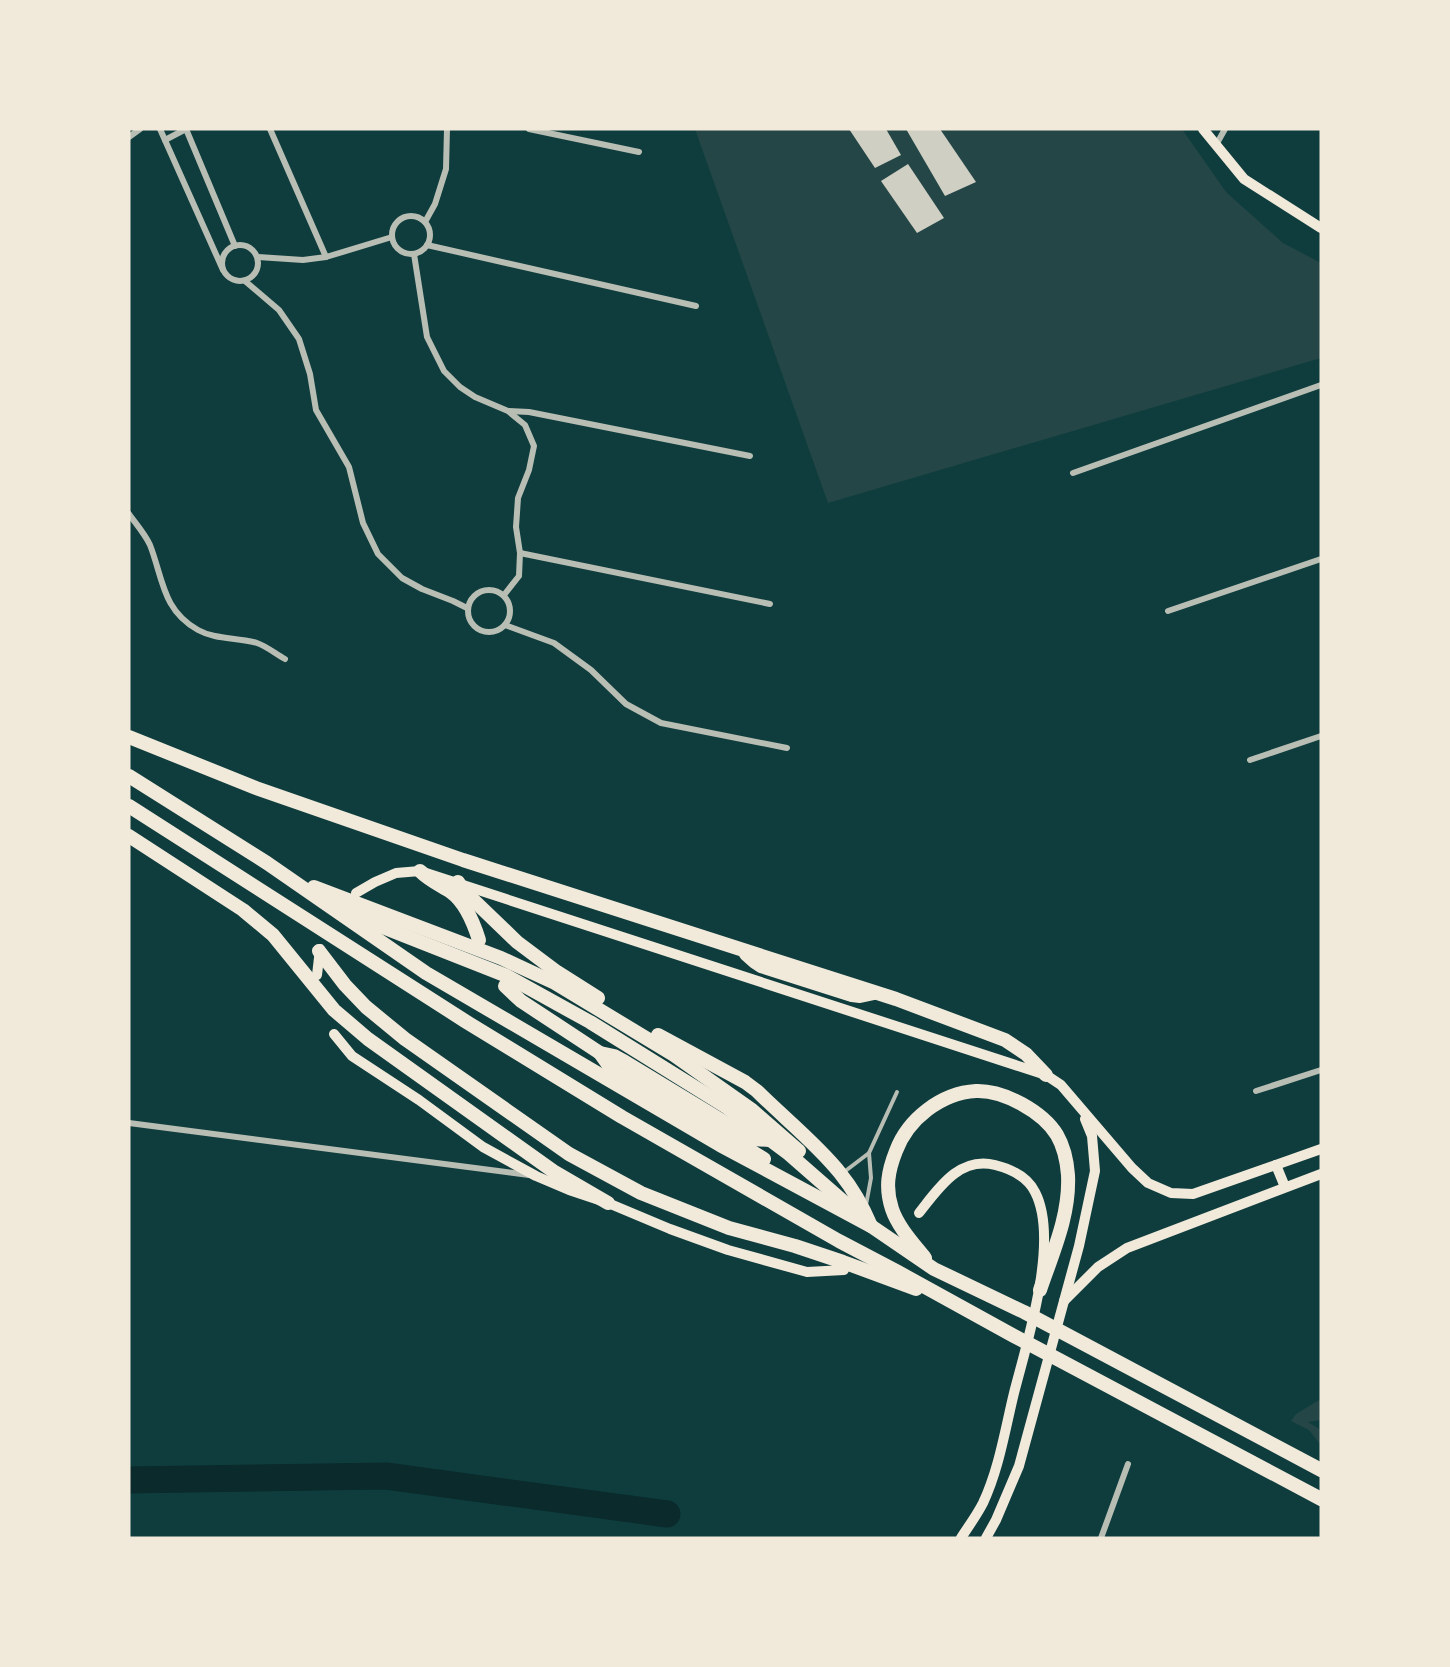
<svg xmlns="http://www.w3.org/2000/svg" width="1450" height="1667" font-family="'Roboto Condensed',sans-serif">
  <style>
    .green { fill: #244646 }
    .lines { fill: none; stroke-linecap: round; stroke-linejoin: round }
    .river { stroke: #0a2a2b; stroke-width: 27 }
    .building { fill: #cfcfc3 }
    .service { stroke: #b8beb3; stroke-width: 4 }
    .minor { stroke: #b8beb3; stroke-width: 6 }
    .secondary { stroke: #f1e9da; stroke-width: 10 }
    .motorway { stroke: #f1e9da; stroke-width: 14 }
  </style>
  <rect width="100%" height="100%" fill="#0f3d3e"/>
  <g class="green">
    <path d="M695 129H1182L1226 192 1283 243 1321 263V358L828 503Z"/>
    <path d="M1321 1399V1420L1308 1422 1321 1430 1320 1444 1309 1430 1291 1421 1296 1414Z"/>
  </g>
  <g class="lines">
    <path class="river" d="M129 1480 386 1476 667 1514"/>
  </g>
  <g class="building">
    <path d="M849 129H886L901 155 875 168Z"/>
    <path d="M906 129H940L976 182 945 196Z"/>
    <path d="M908 164 944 218 917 233 881 181Z"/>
  </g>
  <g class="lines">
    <g class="service">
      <path d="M844 1172 869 1153"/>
      <path d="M866 1205 871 1178 869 1153 897 1092"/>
    </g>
    <g class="minor">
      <path d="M160 129 223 270"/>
      <path d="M186 129 235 246"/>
      <path d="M270 129 326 257"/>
      <path d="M529 129 639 152"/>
      <path d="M129 137 140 129"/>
      <path d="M165 140 186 129"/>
      <path d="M1216 145 1225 129"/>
      <circle cx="411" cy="235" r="19"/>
      <path d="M425 222 435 204 446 169 447 129"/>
      <circle cx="240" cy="263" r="18"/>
      <path d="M427 245 696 306"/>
      <path d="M414 254 427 337 444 371 460 387 475 397 508 411 525 425 534 446 529 470 518 498 516 527 520 553 519 576 504 595"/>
      <path d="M258 257 303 260 326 257 392 237"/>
      <path d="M245 281 279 310 299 339 310 374 316 410 349 467 363 523 378 554 402 578 422 589 453 601 467 608"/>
      <path d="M509 411 529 412 750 456"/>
      <path d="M1073 473 1321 385"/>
      <path d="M129 514C136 524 145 534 150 545 163 578 162 610 198 630 216 640 237 637 257 643 266 646 276 654 285 659"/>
      <path d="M520 553 770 604"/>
      <circle cx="489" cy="611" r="21"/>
      <path d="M1168 611 1321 559"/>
      <path d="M505 625 554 643 591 670 626 704 661 723 787 748"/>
      <path d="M1250 760 1321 736"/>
      <path d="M1256 1091 1321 1070"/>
      <path d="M129 1123 529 1175"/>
      <path d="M1101 1538 1128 1464"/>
    </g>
    <g class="secondary">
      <path d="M1203 129 1244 179 1321 228"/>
      <path d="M356 893 375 882 396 873 420 871 1046 1075 1061 1085 1132 1168 1148 1183 1171 1193 1193 1194 1321 1149"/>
      <path d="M317 975 320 949"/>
      <path d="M334 1034 352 1056 419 1100 483 1147 536 1176 569 1190 608 1203 670 1229 728 1250 807 1272 844 1270"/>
      <path d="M1276 1165 1285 1187"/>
      <path d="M919 1213C938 1189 959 1156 995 1165 1011 1169 1027 1176 1035 1192 1060 1240 1027 1342 1014 1393 1005 1430 999 1469 983 1503 977 1515 968 1527 961 1538"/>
      <path d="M1064 1301 1098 1267 1127 1248 1321 1174"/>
      <path d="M986 1538 996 1520 1019 1466 1079 1246 1095 1171 1092 1136 1085 1119"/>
    </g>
    <g class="motorway">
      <path d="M129 737 256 788 463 860 896 999 1005 1040 1026 1054 1046 1075"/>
      <path d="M129 776 267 863 426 973 720 1145 871 1226 934 1269 1024 1312 1321 1470"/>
      <path d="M129 806 465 1021 622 1117 839 1241 898 1272 1014 1336 1321 1499"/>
      <path d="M129 836 243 910 273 935 334 1010 368 1039 553 1171 608 1203"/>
      <path d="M420 871C429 880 440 885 451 892 465 902 474 924 479 940"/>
      <path d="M458 882 463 890 517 942 557 972 598 998"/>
      <path d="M314 887 501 958 555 983 674 1055 752 1110 799 1151"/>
      <path d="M333 898 375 924 507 976 590 1022 725 1106 789 1154 853 1210"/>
      <path d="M319 951 345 985 366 1007 405 1039 569 1154 641 1193 729 1228 795 1246 843 1262 916 1289"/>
      <path d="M746 954 755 962 761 966 852 995 860 996 874 993"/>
      <path d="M505 986 521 1001 600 1053 614 1056 625 1062 752 1139 770 1140"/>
      <path d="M658 1035 745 1082 757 1091C783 1117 818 1145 840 1173 853 1189 863 1207 871 1226"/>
      <path d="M600 1053 612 1070 723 1134 764 1159"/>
      <path d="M925 1258C913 1243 898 1227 892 1209 885 1188 888 1171 896 1151 908 1119 941 1093 976 1091 1004 1090 1043 1112 1057 1135 1064 1147 1067 1162 1068 1175 1070 1215 1053 1252 1040 1290"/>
    </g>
  </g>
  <rect width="1450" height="1667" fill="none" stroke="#f1e9da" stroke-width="261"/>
</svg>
